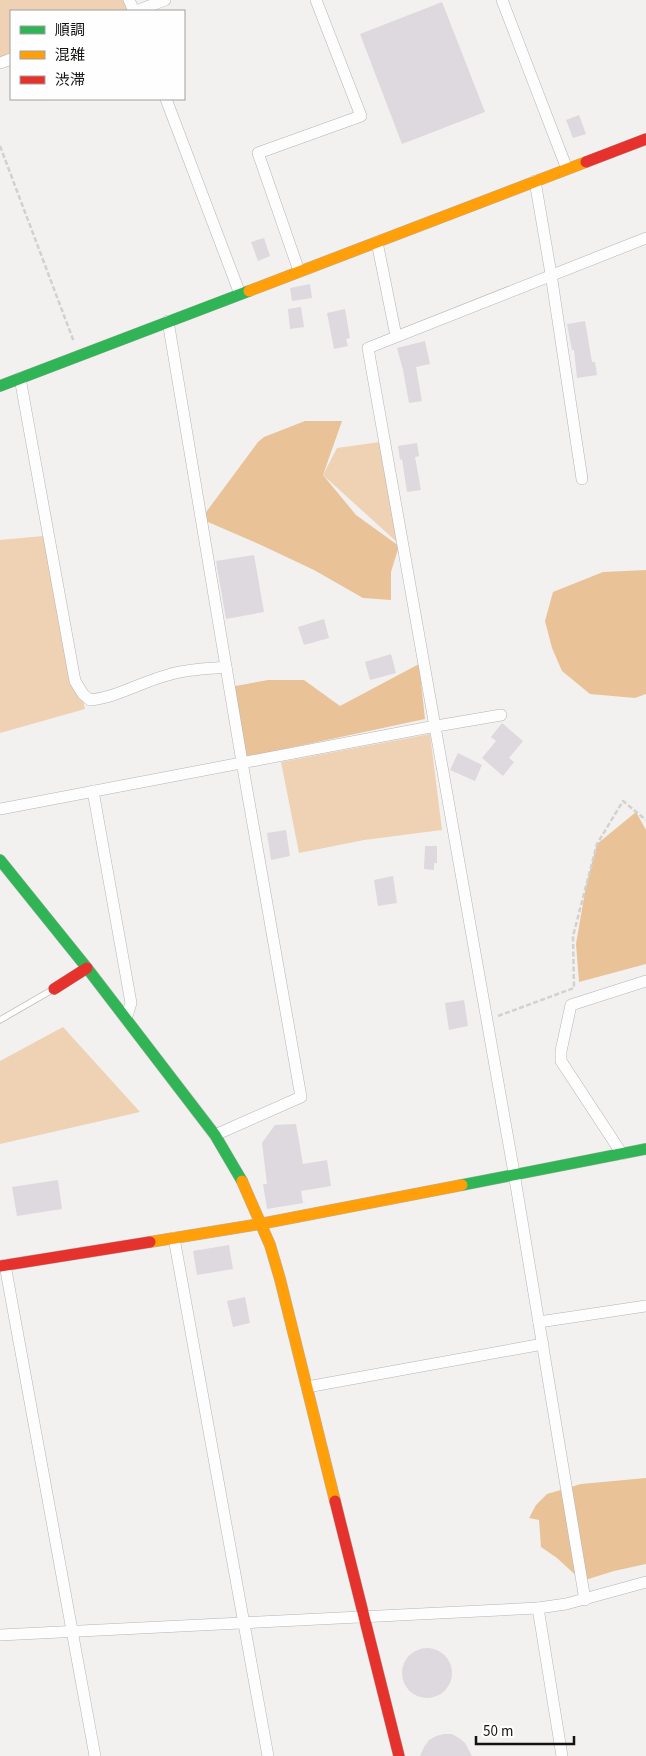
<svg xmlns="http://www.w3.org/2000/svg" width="646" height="1756" font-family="'Source Sans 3','Noto Sans JP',sans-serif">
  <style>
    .green { fill: #efd1b4 }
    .forest { fill: #e9c298 }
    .building { fill: #ddd9de }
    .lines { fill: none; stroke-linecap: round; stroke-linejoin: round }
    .lane-casing { stroke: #b6b4b3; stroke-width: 7 }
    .street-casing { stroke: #b6b4b3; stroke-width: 12 }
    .fast-casing { stroke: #b6b4b3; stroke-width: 12 }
    .slow-casing { stroke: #b6b4b3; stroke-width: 12 }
    .jam-casing { stroke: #b6b4b3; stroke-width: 12 }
    .path { stroke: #d1d1d0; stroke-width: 2.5; stroke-dasharray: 5 2.5; stroke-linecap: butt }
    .lane { stroke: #fdfdfd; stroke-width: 5.5 }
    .street { stroke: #fdfdfd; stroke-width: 11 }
    .fast { stroke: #30b455; stroke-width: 11 }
    .slow { stroke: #ff9f0a; stroke-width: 11 }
    .jam { stroke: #e5322d; stroke-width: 11 }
  </style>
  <rect width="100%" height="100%" fill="#f2f1ef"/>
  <g class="green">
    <path d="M0 0H129L134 11H11V59L0 63Z"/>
    <path d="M380 442 398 543 323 475 337 448Z"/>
    <path d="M54 535V566L85 709 0 733V540Z"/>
    <path d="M430 734 442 830 364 840 299 853 281 762Z"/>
    <path d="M63 1027 140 1112 0 1144V1061Z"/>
  </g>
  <g class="forest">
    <path d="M305 421H342L323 475 356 515 399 546 391 572V600L363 598 314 570 261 545 201 519 258 442 264 437Z"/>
    <path d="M646 570V694L635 698 590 694 562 671 552 648 545 621 553 592 603 572Z"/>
    <path d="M419 664 425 719 247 757 230 687 268 680H304L340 706Z"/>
    <path d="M636 812 646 830V964L579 982 576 944 586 886 597 844Z"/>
    <path d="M646 1478V1564L614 1571 582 1581 557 1558 541 1547 539 1520 529 1518 536 1505 547 1494 581 1484Z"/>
  </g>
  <g class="building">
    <path d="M442 2 485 112 402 144 360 34Z"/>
    <path d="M579 115 586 134 573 138 566 120Z"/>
    <path d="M264 238 270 256 258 261 251 242Z"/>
    <path d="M310 284 312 298 292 301 290 288Z"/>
    <path d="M301 307 304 327 290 329 288 309Z"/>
    <path d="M345 309 350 338 346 339 348 346 334 349 327 313Z"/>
    <path d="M585 321 592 362H595L597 375 577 378 574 350H572L567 324Z"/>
    <path d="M425 341 430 364 416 367 422 401 409 403 403 370 397 348Z"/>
    <path d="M417 443 419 456 415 457 421 490 407 492 402 459 400 460 398 446Z"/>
    <path d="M254 555 264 612 226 619 216 561Z"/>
    <path d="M324 619 329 638 304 645 298 627Z"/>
    <path d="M391 654 396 673 370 680 365 662Z"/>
    <path d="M502 723 523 741 509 758 514 762 503 776 482 758 496 741 491 737Z"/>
    <path d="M458 753 482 765 475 781 450 770Z"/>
    <path d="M286 830 290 856 271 860 267 833Z"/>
    <path d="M425 846H437V863H434V870L424 869Z"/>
    <path d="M393 876 397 903 378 906 374 880Z"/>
    <path d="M464 1000 468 1026 449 1030 445 1003Z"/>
    <path d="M296 1124 303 1164 327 1160 331 1186 301 1191 303 1203 267 1209 263 1184H267L262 1143 275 1125Z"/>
    <path d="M58 1180 62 1209 17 1216 12 1187Z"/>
    <path d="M229 1245 233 1269 197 1275 193 1251Z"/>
    <path d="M245 1297 250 1323 233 1327 227 1301Z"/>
    <circle cx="427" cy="1673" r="25"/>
    <path d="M444 1734H452L459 1738 465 1743 472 1756H420L424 1747 429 1740 436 1736Z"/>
  </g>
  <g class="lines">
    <g class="lane-casing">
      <path id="lane" d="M0 1020 52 990"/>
    </g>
    <g class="street-casing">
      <g id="street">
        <path d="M129 0 134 11"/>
        <path d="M502 0 567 169"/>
        <path d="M136 11 165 0"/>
        <path d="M0 63 11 59"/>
        <path d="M166 99 240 294"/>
        <path d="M535 181 551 274 582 479"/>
        <path d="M377 242 396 336"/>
        <path d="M299 271 258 153 361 116 316 0"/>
        <path d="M168 321 242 762 301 1097 215 1135"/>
        <path d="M20 378 75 681 83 694 90 700C118 697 141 682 168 675 186 669 207 669 226 667"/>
        <path d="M93 791 131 1003 126 1019"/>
        <path d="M0 809 425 728 501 715"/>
        <path d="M622 1154 561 1061V1051L571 1005 646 981"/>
        <path d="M174 1238 268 1756"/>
        <path d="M5 1265 95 1756"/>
        <path d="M539 1322 646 1306"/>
        <path d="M307 1387 543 1344"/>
        <path d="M585 1600 514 1173 368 348 646 238"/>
        <path d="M538 1608 562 1756"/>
        <path d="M0 1635 538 1608 566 1604 646 1582"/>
      </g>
    </g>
    <g class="fast-casing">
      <g id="fast">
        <path d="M0 386 249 291"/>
        <path d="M0 860 87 968 215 1135 242 1181"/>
        <path d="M462 1185 646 1149"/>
      </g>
    </g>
    <g class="slow-casing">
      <g id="slow">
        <path d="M249 291 586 162"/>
        <path d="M242 1181 270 1245 280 1279 335 1501"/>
        <path d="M150 1242 260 1224 462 1185"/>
      </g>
    </g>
    <g class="jam-casing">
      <g id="jam">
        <path d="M586 162 646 139"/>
        <path d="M54 989 87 968"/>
        <path d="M0 1266 150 1242"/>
        <path d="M335 1501 399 1756"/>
      </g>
    </g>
    <g class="path">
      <path d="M0 146 74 342"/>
      <path d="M498 1016 574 988 573 936 597 844 623 801 646 820"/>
    </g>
    <use href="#lane" class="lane"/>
    <use href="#street" class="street"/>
    <use href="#fast" class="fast"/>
    <use href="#slow" class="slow"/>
    <use href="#jam" class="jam"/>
  </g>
  <rect x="10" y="10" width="175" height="90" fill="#fffefe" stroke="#a1a09f"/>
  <rect x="20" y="26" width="25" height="8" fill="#30b455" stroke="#a1a09f"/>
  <text x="55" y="35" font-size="15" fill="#131211">順調</text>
  <rect x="20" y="51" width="25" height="8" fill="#ff9f0a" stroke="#a1a09f"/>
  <text x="55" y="60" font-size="15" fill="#131211">混雑</text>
  <rect x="20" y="76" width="25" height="8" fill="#e5322d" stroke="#a1a09f"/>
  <text x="55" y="85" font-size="15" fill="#131211">渋滞</text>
  <path d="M476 1736v8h98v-8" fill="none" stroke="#131211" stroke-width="2.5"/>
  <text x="483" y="1736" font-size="15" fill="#131211" stroke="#fffefe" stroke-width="4" paint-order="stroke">50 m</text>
</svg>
